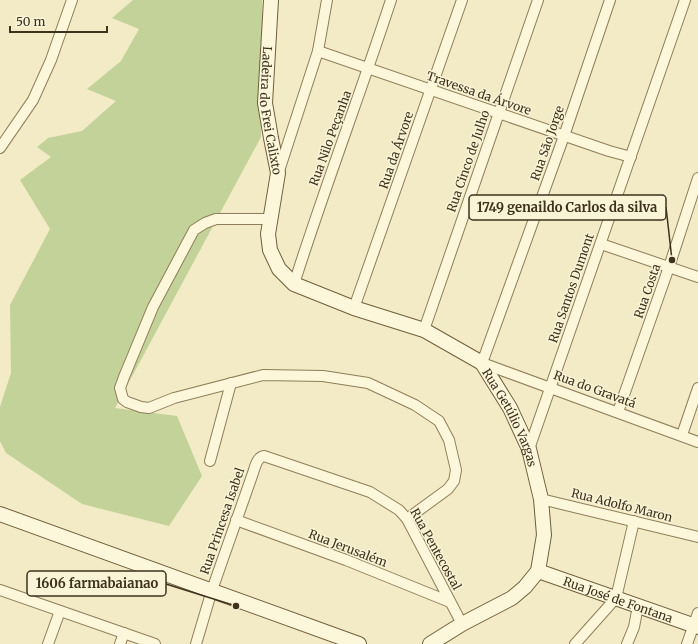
<svg xmlns="http://www.w3.org/2000/svg" width="698" height="644" font-family="Merriweather,serif">
  <style>
    .green { fill: #c2d298 }
    .lines { fill: none; stroke-linecap: round; stroke-linejoin: round }
    .street-casing { stroke: #8f7e59; stroke-width: 12 }
    .secondary-casing { stroke: #715f3c; stroke-width: 16 }
    .street { stroke: #fcf6da; stroke-width: 10 }
    .secondary { stroke: #fcf6da; stroke-width: 14 }
    .labels { text-anchor: middle; dominant-baseline: central; stroke-width: 3; stroke-linejoin: round; paint-order: stroke }
    .street-label { font-size: 12px; fill: #3e321e; stroke: #f9f4d6 }
    .leader { fill: none; stroke: #3e321e; stroke-width: 1.5 }
    .callout-dot { fill: #3e321e; stroke: #f9f4d6; stroke-width: 1.5 }
    .callout { fill: #f9f4d6; stroke: #3e321e; stroke-width: 1.5 }
    .callout-label { font-size: 13px; text-anchor: middle; font-weight: bold; fill: #3e321e }
  </style>
  <rect width="100%" height="100%" fill="#f2ebc5"/>
  <path class="green" d="M133 0H262L261 137 115 408 177 416 202 476 169 526 82 504 6 453 0 441V407L11 373 10 305 50 229 20 180 51 157 37 147 48 138 82 131 116 101 87 89 121 61 139 29 112 18Z"/>
  <g class="lines">
    <g class="street-casing">
      <g id="street">
        <path d="M610 0 564 136 482 363 698 442"/>
        <path d="M318 51 609 151 631 157"/>
        <path d="M0 148 33 100 51 60 72 0"/>
        <path d="M279 171 318 51 327 0"/>
        <path d="M270 219H216L205 223 194 230 153 307 124 377 120 388 123 399 127 402 141 407 149 408 174 398 263 375 323 376 368 383 415 405 439 421 449 440 456 470 454 481 448 489 407 519"/>
        <path d="M601 244 698 277"/>
        <path d="M294 284C324 189 360 95 391 0"/>
        <path d="M354 308 462 0"/>
        <path d="M424 330 538 0"/>
        <path d="M618 412 669 267 698 178"/>
        <path d="M682 435 698 388"/>
        <path d="M529 449 685 0"/>
        <path d="M210 461 231 383"/>
        <path d="M541 499 698 537"/>
        <path d="M236 520 346 560 450 602"/>
        <path d="M0 590 155 644"/>
        <path d="M48 644 60 611"/>
        <path d="M120 644 124 633"/>
        <path d="M196 644 212 590 253 473C255 467 257 457 264 456L370 492 399 510 407 519 462 624"/>
        <path d="M575 644 616 598 634 521"/>
        <path d="M627 644 634 627 638 606"/>
        <path d="M687 644 698 613"/>
      </g>
    </g>
    <g class="secondary-casing">
      <g id="secondary">
        <path id="s1" d="M271 0 265 103 271 138 278 173 268 234 270 250 279 269 294 284 354 308 424 330 482 363 510 408 529 449 541 499 544 535 538 571 525 587 512 598 462 624 430 644"/>
        <path d="M0 514 359 644"/>
        <path id="s2" d="M538 571 698 627"/>
      </g>
    </g>
    <use href="#street" class="street"/>
    <use href="#secondary" class="secondary"/>
  </g>
  <g class="labels">
    <g class="street-label">
      <text transform="translate(479 93) rotate(19)">Travessa da Árvore</text>
      <text stroke="none"><textPath href="#s1" startOffset="111">Ladeira do Frei Calixto</textPath></text>
      <text transform="translate(330 138) rotate(-70)">Rua Nilo Peçanha</text>
      <text transform="translate(547 143) rotate(-71)">Rua São Jorge</text>
      <text transform="translate(396 150) rotate(-71)">Rua da Árvore</text>
      <text transform="translate(468 161) rotate(-71)">Rua Cinco de Julho</text>
      <text transform="translate(571 288) rotate(-71)">Rua Santos Dumont</text>
      <text transform="translate(647 291) rotate(-71)">Rua Costa</text>
      <text transform="translate(595 389) rotate(20)">Rua do Gravatá</text>
      <text stroke="none"><textPath href="#s1" startOffset="561">Rua Getúlio Vargas</textPath></text>
      <text transform="translate(622 505) rotate(14)">Rua Adolfo Maron</text>
      <text transform="translate(222 521) rotate(-71)">Rua Princesa Isabel</text>
      <text transform="translate(348 548) rotate(21)">Rua Jerusalém</text>
      <text transform="translate(436 549) rotate(61)">Rua Pentecostal</text>
      <text stroke="none"><textPath href="#s2" startOffset="85">Rua José de Fontana</textPath></text>
    </g>
  </g>
  <path class="leader" d="M672 260L666 207M236 606L166 584"/>
  <g class="callout-dot">
    <circle cx="672" cy="260" r="4"/>
    <circle cx="236" cy="606" r="4"/>
  </g>
  <g class="callout">
    <rect x="469" y="195" width="197" height="25" rx="4"/>
    <rect x="27" y="571" width="139" height="25" rx="4"/>
  </g>
  <g class="callout-label">
    <text x="567" y="212">1749 genaildo Carlos da silva</text>
    <text x="97" y="588">1606 farmabaianao</text>
  </g>
  <path d="M10 26v6h97v-6" fill="none" stroke="#3e321e" stroke-width="2"/>
  <text x="16" y="26" font-size="12" fill="#3e321e" stroke="#f9f4d6" stroke-width="3" paint-order="stroke">50 m</text>
</svg>
